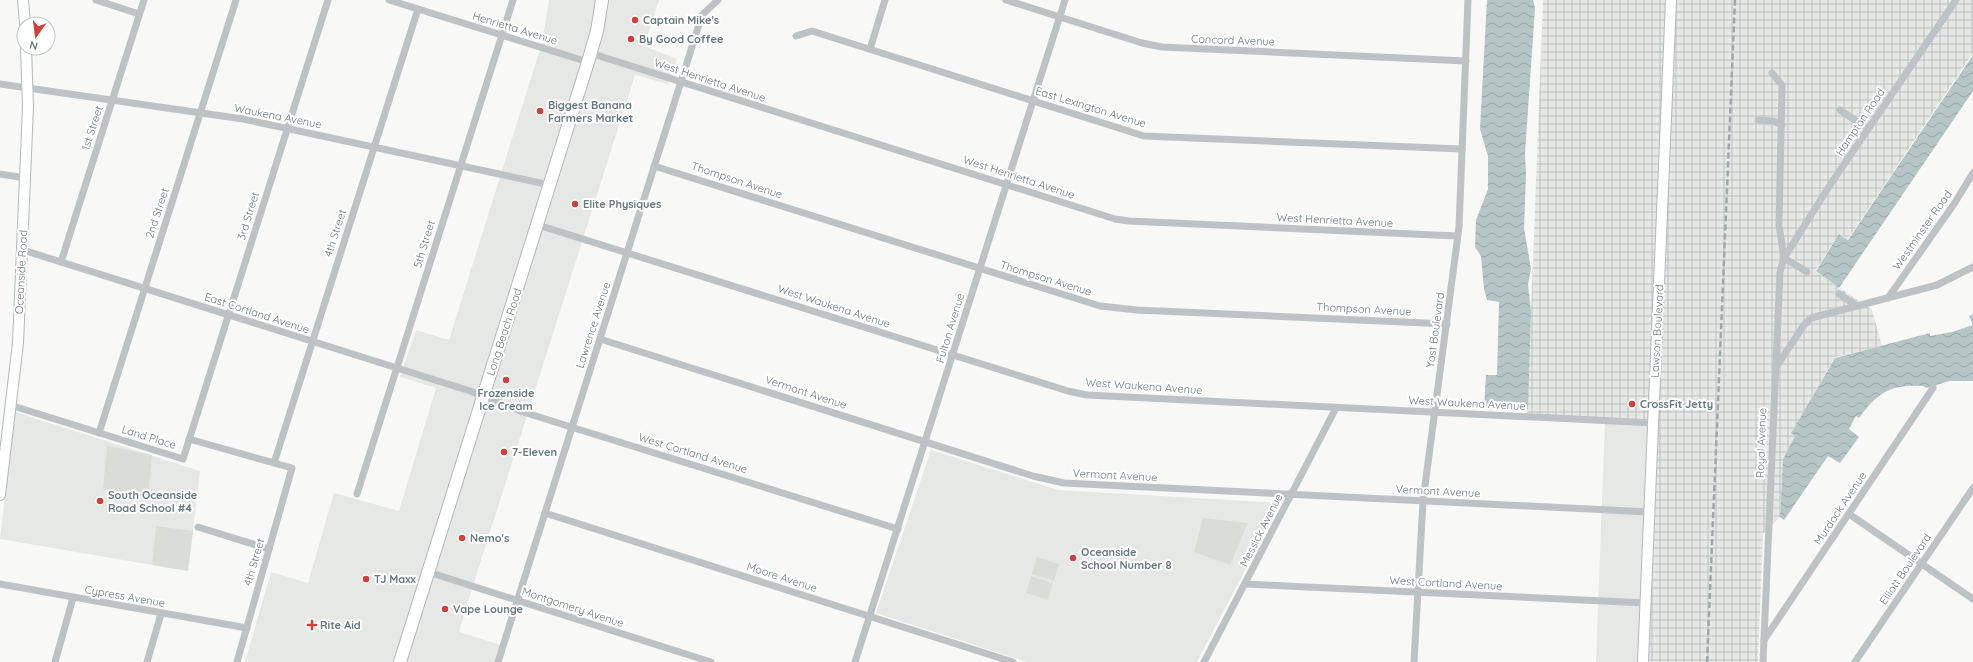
<svg xmlns="http://www.w3.org/2000/svg" width="1973" height="662" font-family="Quicksand,sans-serif">
  <style>
    .built { fill: #e6e8e6 }
    .industrial { fill: url(#industrial-grid) }
    .green { fill: #d9ddd5 }
    .water { fill: url(#water-waves) }
    .lines { fill: none; stroke-linecap: round; stroke-linejoin: round }
    .secondary-casing { stroke: #b0b8ba; stroke-width: 12 }
    .primary-casing { stroke: #b1b8ba; stroke-width: 14 }
    .minor { stroke: #bdc3c5; stroke-width: 7 }
    .secondary { stroke: #fff; stroke-width: 10 }
    .primary { stroke: #fff; stroke-width: 12 }
    .rail { stroke: #9ea7aa; stroke-width: 2.5; stroke-dasharray: 6 3; stroke-linecap: butt }
    .poi-dot { fill: #d43e3a; stroke: #fff; stroke-width: 1.5 }
    .labels { text-anchor: middle; dominant-baseline: central; stroke-width: 4; stroke-linejoin: round; paint-order: stroke }
    .poi-label { font-size: 11px; font-weight: bold; fill: #66797e; stroke: #fff; text-anchor: start }
    .street-label { font-size: 11px; fill: #66797e; stroke: #fff }
  </style>
  <defs>
    <pattern id="industrial-grid" width="8" height="8" patternUnits="userSpaceOnUse"><rect width="8" height="8" fill="#e6e8e6"/><path d="M0 4h8M4 0v8" fill="none" stroke="#bec1c0"/></pattern>
    <pattern id="water-waves" width="16" height="10" patternUnits="userSpaceOnUse"><rect width="16" height="10" fill="#b6c5c6"/><path d="M0 5q4-4 8 0t8 0" fill="none" stroke="#98a5a6"/></pattern>
  </defs>
  <rect width="100%" height="100%" fill="#f8f8f6"/>
  <g class="built">
    <path d="M549 0H659L644 46 677 59 668 84 635 75 470 595 459 632 501 645 495 662H245L271 572 308 583 334 493 399 511 436 388 400 377 416 330 449 340 542 43Z"/>
    <path d="M15 412 200 471 188 571 0 539Z"/>
    <path d="M1605 420 1652 422 1642 662H1596Z"/>
    <path d="M931 450 1058 490 1280 503 1197 662H1027L876 613Z"/>
  </g>
  <path class="industrial" d="M1543 0H1973V53L1848 239 1839 234 1815 271 1872 310 1882 346 1835 357 1791 433 1795 436 1783 459 1780 517 1763 534 1758 662H1642L1652 422 1527 416Z"/>
  <g class="green">
    <path d="M107 446 152 455 148 497 103 489Z"/>
    <path d="M1203 518 1248 523 1230 565 1194 552Z"/>
    <path d="M156 526 193 531 188 571 152 565Z"/>
    <path d="M1037 557 1059 564 1054 581 1032 574Z"/>
    <path d="M1031 576 1053 583 1048 600 1026 593Z"/>
  </g>
  <g class="water">
    <path d="M1487 0H1533L1535 8 1525 153 1526 175 1524 228 1531 269 1528 284 1531 311 1528 409 1484 408 1486 375H1497L1499 302 1487 300 1484 289 1481 256 1475 247 1476 220 1488 189V156L1480 129Z"/>
    <path d="M1973 55V91L1839 288 1816 271 1839 234 1848 240Z"/>
    <path d="M1973 314V381H1950L1926 388 1923 386C1891 384 1878 392 1859 418L1856 416 1849 429 1859 437 1840 463 1828 456 1784 520 1780 517 1783 459 1795 436 1791 433 1835 358 1930 333V336L1952 332 1973 325 1969 316Z"/>
  </g>
  <g class="lines">
    <g class="secondary-casing">
      <g id="secondary">
        <path d="M23 0 25 24"/>
        <path d="M0 495 18 343 28 107 26 48"/>
        <path d="M1643 662 1671 0"/>
      </g>
    </g>
    <g class="primary-casing">
      <path id="primary" d="M400 662 588 62 597 31 602 0"/>
    </g>
    <g class="minor">
      <path d="M96 0 139 14"/>
      <path d="M389 0 588 62"/>
      <path d="M1006 0 1142 43 1162 47 1466 61"/>
      <path d="M796 36 812 31 1144 136 1462 149"/>
      <path d="M870 49 885 0"/>
      <path d="M590 53 1115 219 1129 221 1457 236"/>
      <path d="M0 84 243 119 550 185"/>
      <path d="M1840 110 1868 129"/>
      <path d="M1758 120 1773 121 1782 125"/>
      <path d="M654 166 1100 306 1137 310 1447 324"/>
      <path d="M0 174 25 178"/>
      <path d="M538 225 1068 391 1087 395 1653 423"/>
      <path d="M23 250 470 391 523 412 898 529"/>
      <path d="M61 262 144 0"/>
      <path d="M1807 272 1784 258 1830 185 1956 0"/>
      <path d="M1839 294 1857 306"/>
      <path d="M1888 298 1954 204 1973 173"/>
      <path d="M600 339 1033 476 1064 483 1649 512"/>
      <path d="M1776 367 1804 325 1811 318 1937 285 1973 267"/>
      <path d="M10 405 183 459 328 0"/>
      <path d="M99 433 236 0"/>
      <path d="M189 439 292 468 237 662"/>
      <path d="M274 463 418 9"/>
      <path d="M357 494 513 0"/>
      <path d="M545 513 1013 662"/>
      <path d="M1849 514 1973 599"/>
      <path d="M198 527 269 549"/>
      <path d="M428 572 711 662"/>
      <path d="M0 584 247 628"/>
      <path d="M1245 584 1646 603"/>
      <path d="M1764 640 1933 388"/>
      <path d="M55 662 73 598"/>
      <path d="M147 662 161 614"/>
      <path d="M498 662 702 15 718 0"/>
      <path d="M855 662 1065 0"/>
      <path d="M1204 662 1336 408"/>
      <path d="M1414 662 1423 501 1459 227 1468 0"/>
      <path d="M1763 662 1780 272 1784 258 1779 225 1782 85 1772 73"/>
      <path d="M1855 662 1973 488"/>
    </g>
    <use href="#secondary" class="secondary"/>
    <use href="#primary" class="primary"/>
    <path class="rail" d="M1707 662 1735 0"/>
  </g>
  <g class="poi-dot">
    <circle cx="635" cy="20" r="4"/>
    <circle cx="631" cy="39" r="4"/>
    <circle cx="540" cy="111" r="4"/>
    <circle cx="575" cy="204" r="4"/>
    <circle cx="506" cy="380" r="4"/>
    <circle cx="1632" cy="404" r="4"/>
    <circle cx="504" cy="452" r="4"/>
    <circle cx="100" cy="501" r="4"/>
    <circle cx="462" cy="538" r="4"/>
    <circle cx="1073" cy="558" r="4"/>
    <circle cx="366" cy="579" r="4"/>
    <circle cx="445" cy="609" r="4"/>
    <path d="M310 619h4v4h4v4h-4v4h-4v-4h-4v-4h4z"/>
  </g>
  <g class="labels">
    <g class="poi-label">
      <text x="643" y="20">Captain Mike's</text>
      <text x="639" y="39">By Good Coffee</text>
      <text x="548" y="105">Biggest Banana<tspan x="548" dy="13">Farmers Market</tspan></text>
      <text x="583" y="204">Elite Physiques</text>
      <text x="506" y="393" text-anchor="middle">Frozenside<tspan x="506" dy="13">Ice Cream</tspan></text>
      <text x="1640" y="404">CrossFit Jetty</text>
      <text x="512" y="452">7-Eleven</text>
      <text x="108" y="495">South Oceanside<tspan x="108" dy="13">Road School #4</tspan></text>
      <text x="470" y="538">Nemo's</text>
      <text x="1081" y="552">Oceanside<tspan x="1081" dy="13">School Number 8</tspan></text>
      <text x="374" y="579">TJ Maxx</text>
      <text x="453" y="609">Vape Lounge</text>
      <text x="320" y="625">Rite Aid</text>
    </g>
    <g class="street-label">
      <text transform="translate(515 28) rotate(17)">Henrietta Avenue</text>
      <text transform="translate(1233 40) rotate(2)">Concord Avenue</text>
      <text transform="translate(710 80) rotate(18)">West Henrietta Avenue</text>
      <text transform="translate(1091 107) rotate(17)">East Lexington Avenue</text>
      <text transform="translate(278 116) rotate(11)">Waukena Avenue</text>
      <text transform="translate(1860 122) rotate(-56)">Hampton Road</text>
      <text transform="translate(92 128) rotate(-72)">1st Street</text>
      <text transform="translate(1019 177) rotate(18)">West Henrietta Avenue</text>
      <text transform="translate(737 180) rotate(18)">Thompson Avenue</text>
      <text transform="translate(157 213) rotate(-72)">2nd Street</text>
      <text transform="translate(248 216) rotate(-73)">3rd Street</text>
      <text transform="translate(1335 220) rotate(3)">West Henrietta Avenue</text>
      <text transform="translate(1922 230) rotate(-55)">Westminster Road</text>
      <text transform="translate(335 233) rotate(-72)">4th Street</text>
      <text transform="translate(424 244) rotate(-73)">5th Street</text>
      <text transform="translate(21 272) rotate(-87)">Oceanside Road</text>
      <text transform="translate(1046 278) rotate(17)">Thompson Avenue</text>
      <text transform="translate(834 306) rotate(18)">West Waukena Avenue</text>
      <text transform="translate(1364 309) rotate(3)">Thompson Avenue</text>
      <text transform="translate(257 313) rotate(18)">East Cortland Avenue</text>
      <text transform="translate(593 325) rotate(-72)">Lawrence Avenue</text>
      <text transform="translate(950 328) rotate(-73)">Fulton Avenue</text>
      <text transform="translate(1435 330) rotate(-82)">Yost Boulevard</text>
      <text transform="translate(1657 331) rotate(-87)">Lawson Boulevard</text>
      <text transform="translate(504 332) rotate(-72)">Long Beach Road</text>
      <text transform="translate(1144 386) rotate(4)">West Waukena Avenue</text>
      <text transform="translate(806 392) rotate(18)">Vermont Avenue</text>
      <text transform="translate(1467 403) rotate(3)">West Waukena Avenue</text>
      <text transform="translate(149 437) rotate(17)">Land Place</text>
      <text transform="translate(1761 443) rotate(-88)">Royal Avenue</text>
      <text transform="translate(693 453) rotate(17)">West Cortland Avenue</text>
      <text transform="translate(1115 475) rotate(3)">Vermont Avenue</text>
      <text transform="translate(1438 491) rotate(3)">Vermont Avenue</text>
      <text transform="translate(1840 508) rotate(-56)">Murdock Avenue</text>
      <text transform="translate(1261 530) rotate(-63)">Messick Avenue</text>
      <text transform="translate(254 562) rotate(-74)">4th Street</text>
      <text transform="translate(1905 569) rotate(-56)">Elliott Boulevard</text>
      <text transform="translate(782 577) rotate(18)">Moore Avenue</text>
      <text transform="translate(1446 583) rotate(3)">West Cortland Avenue</text>
      <text transform="translate(125 596) rotate(10)">Cypress Avenue</text>
      <text transform="translate(573 607) rotate(18)">Montgomery Avenue</text>
    </g>
  </g>
  <g transform="translate(36 36) rotate(194)"><circle r="19" fill="#ffffff" stroke="#c2c9cb"/>
  <path d="M0-3L7 15L0 10L-7 15Z" fill="#d43e3a"/>
  <text y="-6" font-size="11" font-weight="bold" text-anchor="middle" fill="#66797e">N</text>
  </g>
</svg>
